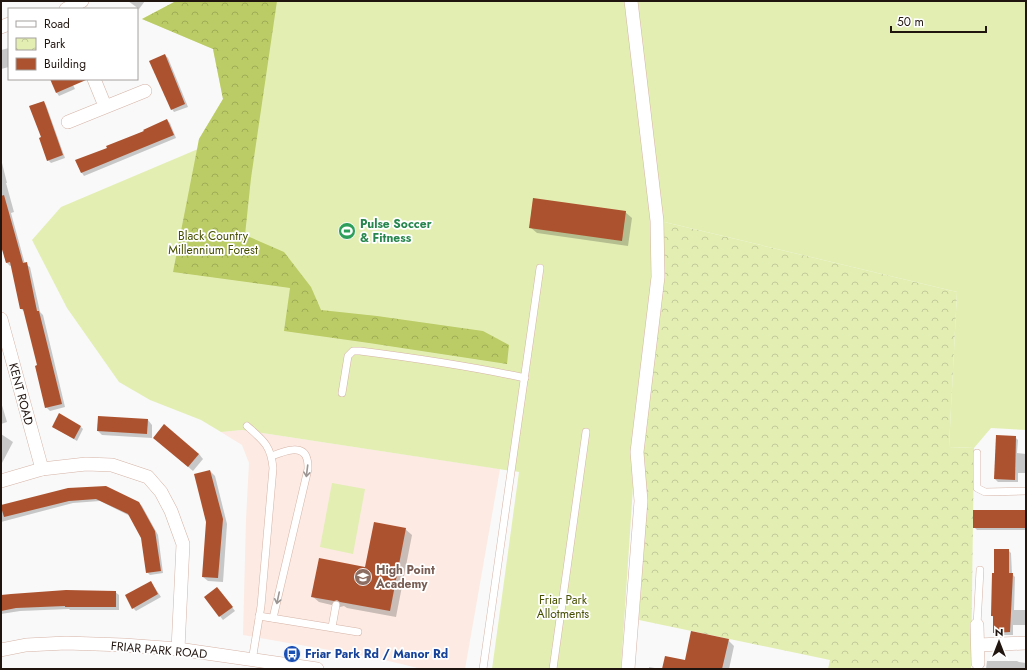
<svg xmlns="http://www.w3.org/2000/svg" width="1027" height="670" font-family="Jost,sans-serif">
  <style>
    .built { fill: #fceae3 }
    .green { fill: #e3eeb3 }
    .forest { fill: url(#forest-crowns) }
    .park { fill: url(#park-crowns) }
    .shadow { fill: #0003 }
    .building { fill: #ad522e }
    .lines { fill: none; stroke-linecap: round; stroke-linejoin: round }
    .service-casing { stroke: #d5b3a6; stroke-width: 8 }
    .minor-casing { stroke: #d5b3a6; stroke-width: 14 }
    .service { stroke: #fff; stroke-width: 7 }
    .minor { stroke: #fff; stroke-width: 13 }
    .oneway { stroke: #9b9693 }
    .labels { text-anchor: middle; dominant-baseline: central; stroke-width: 3.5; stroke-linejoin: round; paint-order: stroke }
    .leisure-label { font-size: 12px; font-weight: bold; fill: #27864d; stroke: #fff; text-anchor: start }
    .park-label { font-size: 12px; fill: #475000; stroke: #fff }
    .street-label { font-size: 12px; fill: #211510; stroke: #fff }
    .education-label { font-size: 12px; font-weight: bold; fill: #785e54; stroke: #fff; text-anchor: start }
    .transit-label { font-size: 12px; font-weight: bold; fill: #164399; stroke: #fff; text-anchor: start }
  </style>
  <defs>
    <pattern id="forest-crowns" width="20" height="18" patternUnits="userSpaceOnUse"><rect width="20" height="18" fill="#bbcb65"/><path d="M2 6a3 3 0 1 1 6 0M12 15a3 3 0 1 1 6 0" fill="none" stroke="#a0ad57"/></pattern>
    <pattern id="park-crowns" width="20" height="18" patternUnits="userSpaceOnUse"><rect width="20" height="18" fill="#e3eeb3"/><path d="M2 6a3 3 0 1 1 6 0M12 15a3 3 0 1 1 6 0" fill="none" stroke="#c2cb99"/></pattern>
  </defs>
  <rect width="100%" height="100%" fill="#f9f9f9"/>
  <path class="built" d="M242 430 500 469 465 669H422L376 658 243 635 246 520 249 463 242 445 221 432Z"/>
  <g class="green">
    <path d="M176 1H628L654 223V279L632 468 633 487 621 669H492L519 472 242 430 221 432 201 420 150 400 119 382 67 308 32 240 61 207 198 149 199 139 223 99 213 49 142 19Z"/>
    <path d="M638 1H1026V430L991 428 974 448 949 447 957 292 660 221 646 97Z"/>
    <path d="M332 483 365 489 353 554 320 547Z"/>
  </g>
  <path class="forest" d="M176 1H277L251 178 245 235 284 252 311 287 321 310 377 316 483 331 509 345 507 364 369 343 284 331 290 288 173 272 199 139 223 99 213 49 142 19Z"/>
  <path class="park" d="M660 221 957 292 949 447 974 448 971 669H828L830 660 639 620 645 486 642 452Z"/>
  <g class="shadow">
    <path d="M128 1H145L139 9Z"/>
    <path d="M9 48V67L1 69V50Z"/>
    <path d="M165 55 168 58 188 107 174 112 172 109Z"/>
    <path d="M51 79H70L75 89 59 96 57 93Z"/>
    <path d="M43 102 46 105 65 158 51 163 48 160Z"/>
    <path d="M167 120 170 123 176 138 84 176 82 173 77 161 108 148Z"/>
    <path d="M1 159 7 183H6L14 212 11 213 25 264 30 267 40 312 43 315 65 407 50 411 46 407 38 366 25 312 21 309 12 265 10 266 6 262 1 243Z"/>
    <path d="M625 212 632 218 628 246 537 233 530 227Z"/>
    <path d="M1 402 7 422 1 424Z"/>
    <path d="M148 420 152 425V438L102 435 98 431Z"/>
    <path d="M80 426 83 429 77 441 53 427Z"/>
    <path d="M1 434 13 442 2 463 1 462Z"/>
    <path d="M1015 437 1018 440 1017 453 1026 454V473H1018V482H998L995 479Z"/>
    <path d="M159 442 199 454 203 459 193 471Z"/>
    <path d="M210 471 215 476 227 524 223 582 208 581 203 577Z"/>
    <path d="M68 489 139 503 142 506 158 535 163 573 150 575 147 572 142 538 130 516 100 501 73 503 1 522V506Z"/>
    <path d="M1026 511V530H977L974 527Z"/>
    <path d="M405 529 412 535 396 617 347 608 344 606 340 607 319 602 312 596 366 568Z"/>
    <path d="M1008 550 1011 553 1012 574 1015 577 1014 610H1026V625H1013V635H997L994 632V617L992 616 995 574Z"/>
    <path d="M151 582 161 597 136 611 133 608Z"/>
    <path d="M220 591 235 611 223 620 205 598Z"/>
    <path d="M115 592 119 595V610H70L69 609 20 611 1 614V596Z"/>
    <path d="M728 640 734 646 729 669H663L686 661Z"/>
    <path d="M987 661H1017L1019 662 1026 663V669H986Z"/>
    <path d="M649 667 660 669H649Z"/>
  </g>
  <g class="building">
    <path d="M165 54 185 104 171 110 149 61Z"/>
    <path d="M50 79H86V80L56 93Z"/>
    <path d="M44 101 63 155 47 161 39 138 41 137 29 106Z"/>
    <path d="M167 119 174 135 81 173 75 160 107 148 106 146 144 131 143 130Z"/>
    <path d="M4 195 23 263 27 262 37 311H39L62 404 45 408 35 366 37 365 23 309H20L10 262 6 263 1 246V196Z"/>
    <path d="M533 198 626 211 622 241 529 228Z"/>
    <path d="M59 413 81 426 74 439 52 427Z"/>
    <path d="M98 416 148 419 147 434 97 431Z"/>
    <path d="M164 424 199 454 188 467 153 438Z"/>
    <path d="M996 435 1016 436 1015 480 994 479Z"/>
    <path d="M210 470 223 519 218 578 202 577 206 522 194 474Z"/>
    <path d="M106 486 139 502 155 531 161 571 146 573 141 538 128 514 96 499 69 501 4 517 1 507V505L68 488Z"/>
    <rect x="973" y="510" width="53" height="18"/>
    <path d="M374 522 406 528 390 611 340 602 337 600 334 601 311 597 319 558 365 567Z"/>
    <path d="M994 549H1009V573H1013L1010 632 993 633V616H991L992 573H994Z"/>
    <path d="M151 581 158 594 132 609 125 595Z"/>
    <path d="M217 587 233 607 219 617 204 597Z"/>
    <path d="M66 590 116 591V607H65V606L16 608 1 611V595L11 594Z"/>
    <path d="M691 631 729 639 722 669H662L665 656 685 660Z"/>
  </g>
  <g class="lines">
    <g class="service-casing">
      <g id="service">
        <path d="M342 393 348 356 353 351H360C415 358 470 366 525 378"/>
        <path d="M247 426C264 441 271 446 273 468L261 606 252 661"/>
        <path d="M977 453V488L985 492 1026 491"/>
        <path d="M272 456C282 452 303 443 307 459 308 462 308 466 308 469L273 618"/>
        <path d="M259 616 358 632"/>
        <path d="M977 625 980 570"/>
        <path d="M332 627 336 605"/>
        <path d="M483 669 540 268"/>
        <path d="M553 669 586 432"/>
      </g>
    </g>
    <g class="minor-casing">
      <g id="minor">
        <path d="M66 9 82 1"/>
        <path d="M1 27 9 24"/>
        <path d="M94 79 105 106"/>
        <path d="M68 122 145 91"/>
        <path d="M1 319 42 469"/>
        <path d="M1 481 42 469 86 464 112 465 148 477 161 492 171 511 183 544 178 649"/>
        <path d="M977 625 978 663"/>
        <path d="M978 645 1026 643"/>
        <path d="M1 650 26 645 66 643 124 645 178 649 317 669"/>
        <path d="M628 669 641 501 637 452 658 277 657 221 631 1"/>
      </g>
    </g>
    <use href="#service" class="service"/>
    <use href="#minor" class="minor"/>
  </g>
  <defs><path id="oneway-shaft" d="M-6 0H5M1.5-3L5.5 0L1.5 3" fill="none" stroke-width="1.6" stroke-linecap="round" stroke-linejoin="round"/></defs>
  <g class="oneway">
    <use href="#oneway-shaft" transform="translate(307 471) rotate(97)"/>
    <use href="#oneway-shaft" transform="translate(278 598) rotate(102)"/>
  </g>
  <defs>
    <g id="stadium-disc" transform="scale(0.9)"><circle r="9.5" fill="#2e9e5b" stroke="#fff"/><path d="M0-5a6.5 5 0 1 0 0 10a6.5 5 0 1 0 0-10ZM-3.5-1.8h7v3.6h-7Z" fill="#fff"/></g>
    <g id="school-disc" transform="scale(0.9)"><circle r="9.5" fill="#8d6e63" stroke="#fff"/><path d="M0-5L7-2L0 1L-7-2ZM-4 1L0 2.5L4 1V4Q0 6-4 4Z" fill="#fff"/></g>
    <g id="bus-disc" transform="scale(0.9)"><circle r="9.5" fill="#1a4fb4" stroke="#fff"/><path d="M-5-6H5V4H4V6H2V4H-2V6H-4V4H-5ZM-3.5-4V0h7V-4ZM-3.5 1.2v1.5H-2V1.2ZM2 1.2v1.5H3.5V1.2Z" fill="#fff"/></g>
  </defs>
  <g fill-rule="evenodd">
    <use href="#stadium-disc" x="347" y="231"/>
    <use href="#school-disc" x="363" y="577"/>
    <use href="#bus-disc" x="292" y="654"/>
  </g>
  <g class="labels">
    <g class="leisure-label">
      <text x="360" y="224">Pulse Soccer<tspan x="360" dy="14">&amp; Fitness</tspan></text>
    </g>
    <g class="park-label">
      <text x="213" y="236">Black Country<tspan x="213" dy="14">Millennium Forest</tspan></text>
      <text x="563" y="600">Friar Park<tspan x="563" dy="14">Allotments</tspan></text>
    </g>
    <g class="street-label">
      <text transform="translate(21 394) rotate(75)">KENT ROAD</text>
      <text transform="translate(159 650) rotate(5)">FRIAR PARK ROAD</text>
    </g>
    <g class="education-label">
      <text x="376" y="570">High Point<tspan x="376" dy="14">Academy</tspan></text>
    </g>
    <g class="transit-label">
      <text x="305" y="654">Friar Park Rd / Manor Rd</text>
    </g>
  </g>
  <rect width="1027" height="670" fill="none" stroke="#211510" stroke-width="4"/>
  <rect x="8" y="8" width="130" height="72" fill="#ffffff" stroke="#a6a19f"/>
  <rect x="16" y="21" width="20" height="6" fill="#ffffff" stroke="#a6a19f"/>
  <text x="44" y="28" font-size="12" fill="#211510">Road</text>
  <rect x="16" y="38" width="20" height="12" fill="url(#park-crowns)" stroke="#a6a19f"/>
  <text x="44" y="48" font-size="12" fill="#211510">Park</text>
  <rect x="16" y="58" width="20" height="12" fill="#ad522e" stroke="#a6a19f"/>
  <text x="44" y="68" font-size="12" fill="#211510">Building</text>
  <g transform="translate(999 642)" stroke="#ffffff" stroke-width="3" paint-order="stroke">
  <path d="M0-3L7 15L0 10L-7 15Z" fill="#211510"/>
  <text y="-6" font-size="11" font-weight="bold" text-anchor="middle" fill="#211510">N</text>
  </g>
  <path d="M891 26v6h95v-6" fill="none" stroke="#211510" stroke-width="2"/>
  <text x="897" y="26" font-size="12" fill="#211510" stroke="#ffffff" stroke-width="3" paint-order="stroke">50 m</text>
</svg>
